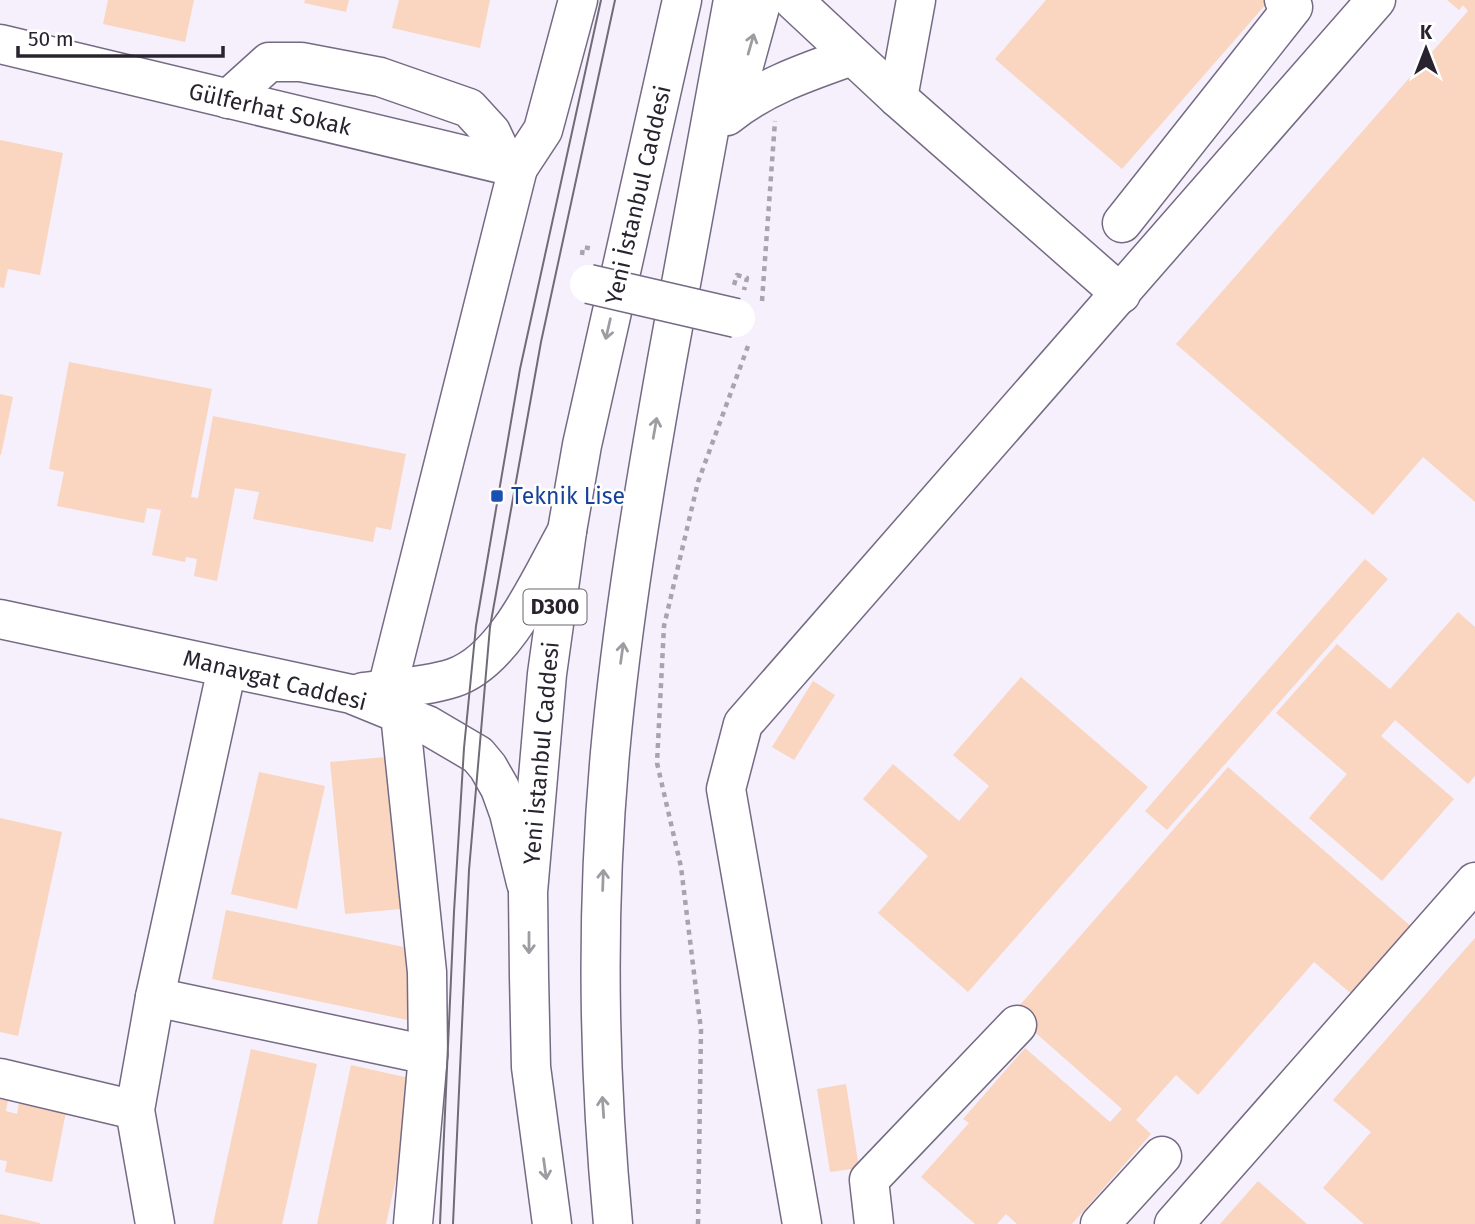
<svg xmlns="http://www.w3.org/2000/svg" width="1475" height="1224" font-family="'Fira Sans',sans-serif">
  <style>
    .building { fill: #fad5bf }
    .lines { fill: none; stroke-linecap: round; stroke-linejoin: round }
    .minor-casing { stroke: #756a84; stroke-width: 41 }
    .highway-casing { stroke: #756a84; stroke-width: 41 }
    .path { stroke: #a8a3af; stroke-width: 4.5; stroke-dasharray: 5 5; stroke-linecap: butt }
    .minor { stroke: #fff; stroke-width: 38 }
    .highway { stroke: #fff; stroke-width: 38 }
    .tram { stroke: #706b76; stroke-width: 2 }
    .minor-bridge-casing { stroke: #756a84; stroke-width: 41; stroke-linecap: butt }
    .minor-bridge { stroke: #fff; stroke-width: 38 }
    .oneway { stroke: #9e9ca1 }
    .transit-dot { fill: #1a4fb4; stroke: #fff; stroke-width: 2.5 }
    .labels { text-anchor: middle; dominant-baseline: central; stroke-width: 5; stroke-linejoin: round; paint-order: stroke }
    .shield { fill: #fff; stroke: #68656d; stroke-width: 2 }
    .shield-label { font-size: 21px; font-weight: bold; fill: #28232e }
    .street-label { font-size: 23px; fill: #28232e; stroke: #fff }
    .transit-label { font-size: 23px; fill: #164399; stroke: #fff; text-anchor: start }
  </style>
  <rect width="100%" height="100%" fill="#f5f0fc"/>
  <g class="building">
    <path d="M108 0H194L185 42 103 24Z"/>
    <path d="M305 0H349L346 12 304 3Z"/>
    <path d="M399 0H490L480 48 392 28Z"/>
    <path d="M1046 0H1264L1267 3 1122 169 995 59Z"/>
    <path d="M1447 0H1475V502L1423 457 1373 515 1176 344 1468 11 1463 5 1459 10Z"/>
    <path d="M0 140 63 153 40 275 8 269 4 288 0 287Z"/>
    <path d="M69 362 212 389 191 497 198 498 213 416 406 454 391 530 376 527 373 542 253 519 259 492 235 488 217 581 194 576 197 559 186 557 185 562 152 555 161 510 147 508 144 523 57 506 64 472 49 469Z"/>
    <path d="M0 394 13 397 1 455H0Z"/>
    <path d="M1365 559 1388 579 1167 830 1145 811Z"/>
    <path d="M1458 612 1475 627V776L1468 784 1395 720 1381 736 1454 799 1382 881 1309 818 1347 774 1276 713 1337 644 1390 689Z"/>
    <path d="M1021 677 1148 787 968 992 878 913 928 856 863 799 893 764 959 821 989 786 953 755Z"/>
    <path d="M813 681 835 695 794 760 772 747Z"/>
    <path d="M397 756 412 908 345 914 330 762Z"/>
    <path d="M1228 767 1414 929 1355 997 1314 962 1198 1095 1176 1075 1136 1120 1151 1134 1072 1224H1017L1006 1214 997 1224H975L921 1177 969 1123 963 1119 1025 1048 1110 1122 1122 1109 1013 1013Z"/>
    <path d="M259 772 325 786 297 909 231 894Z"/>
    <path d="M0 818 62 832 18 1036 0 1032Z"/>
    <path d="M226 910 418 950 417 1022 212 979Z"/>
    <path d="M1475 938V1224H1364L1323 1188 1371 1132 1333 1100Z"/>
    <path d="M251 1049 317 1064 299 1148 282 1224H213Z"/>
    <path d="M351 1065 418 1080 386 1224H317Z"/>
    <path d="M846 1084 859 1168 830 1172 817 1089Z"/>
    <path d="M0 1099 8 1100 6 1111 17 1114 19 1103 66 1112 52 1182 5 1172 7 1161 0 1160Z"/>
    <path d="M1258 1181 1307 1224H1220Z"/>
    <path d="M0 1214 40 1223V1224H0Z"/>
  </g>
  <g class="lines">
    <g class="minor-casing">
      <g id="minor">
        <path d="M793 0 898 98 1121 294"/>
        <path d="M0 44 518 168 387 689"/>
        <path d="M898 98 916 0"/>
        <path d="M228 99 269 62H301L380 77 469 108 491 132 507 166"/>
        <path d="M727 116C764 86 807 72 852 56"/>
        <path d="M518 168 543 130 578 0"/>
        <path d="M1122 223 1293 7 1284 0"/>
        <path d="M0 619 351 694 427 725 478 755 488 767 500 788 509 813 526 883"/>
        <path d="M363 692C392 688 425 687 453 678 506 661 541 577 567 531"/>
        <path d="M400 714 427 972 428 1055"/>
        <path d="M155 997 428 1055 413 1224"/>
        <path d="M0 1078 135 1110"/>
        <path d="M155 1224 135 1110 155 997 227 668"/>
        <path d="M802 1224 726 789 743 724 1376 0"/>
        <path d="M874 1224 869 1180 1017 1025"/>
        <path d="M1100 1224 1162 1156"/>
        <path d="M1174 1224 1475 882"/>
      </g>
    </g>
    <g class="highway-casing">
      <g id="highway">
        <path d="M738 87 762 0"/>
        <path d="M552 1224 531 1067 529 976 528 892 547 674 567 531 582 445 682 0"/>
        <path d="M613 1224C598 1067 596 910 610 753 622 621 644 490 667 360 688 240 710 120 733 0"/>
      </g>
    </g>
    <g class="path">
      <path d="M582 255 583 247 594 249"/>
      <path d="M734 285 737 275 747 278 744 290"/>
      <path d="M762 301 775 121"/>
      <path d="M698 1224 701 1030 681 867 657 763 664 626 698 482 748 346"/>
    </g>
    <use href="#minor" class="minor"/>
    <use href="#highway" class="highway"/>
    <g class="tram">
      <path d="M440 1224 454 912 464 748 476 626 520 369 601 0"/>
      <path d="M453 1224 469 870 490 627 541 342 615 0"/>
    </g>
    <g class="minor-bridge-casing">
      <path id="minor-bridge" d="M589 284 736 318"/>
    </g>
    <use href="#minor-bridge" class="minor-bridge"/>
  </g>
  <defs><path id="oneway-shaft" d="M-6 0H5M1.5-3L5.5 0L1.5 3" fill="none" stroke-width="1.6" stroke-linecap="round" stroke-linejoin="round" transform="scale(1.75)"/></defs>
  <g class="oneway">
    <use href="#oneway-shaft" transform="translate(751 44) rotate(-74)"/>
    <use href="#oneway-shaft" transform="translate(608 329) rotate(103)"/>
    <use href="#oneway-shaft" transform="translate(655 428) rotate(-80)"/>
    <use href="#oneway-shaft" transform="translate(622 653) rotate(-82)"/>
    <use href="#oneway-shaft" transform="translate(603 880) rotate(-88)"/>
    <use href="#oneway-shaft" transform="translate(529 943) rotate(90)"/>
    <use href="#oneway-shaft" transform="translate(603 1107) rotate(-94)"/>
    <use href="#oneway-shaft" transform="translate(545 1169) rotate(82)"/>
  </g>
  <rect class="transit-dot" x="490" y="489" width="14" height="14" rx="3.5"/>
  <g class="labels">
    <rect class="shield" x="523.5" y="589.5" width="63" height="35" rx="5"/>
    <g class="shield-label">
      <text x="555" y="607">D300</text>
    </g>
    <g class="street-label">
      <text transform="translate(270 109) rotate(13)">Gülferhat Sokak</text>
      <text transform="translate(638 195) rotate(-77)">Yeni İstanbul Caddesi</text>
      <text transform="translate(275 680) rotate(14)">Manavgat Caddesi</text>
      <text transform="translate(541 753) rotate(-85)">Yeni İstanbul Caddesi</text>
    </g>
    <g class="transit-label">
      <text x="511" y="496">Teknik Lise</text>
    </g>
  </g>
  <g transform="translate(1426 49)" stroke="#ffffff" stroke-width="5" paint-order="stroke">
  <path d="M0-5L12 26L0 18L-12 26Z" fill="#28232e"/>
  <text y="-10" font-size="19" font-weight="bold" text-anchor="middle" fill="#28232e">K</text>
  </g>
  <path d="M18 46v10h205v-10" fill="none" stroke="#28232e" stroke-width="3.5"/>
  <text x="28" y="46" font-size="21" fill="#28232e" stroke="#ffffff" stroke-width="5" paint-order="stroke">50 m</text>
</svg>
